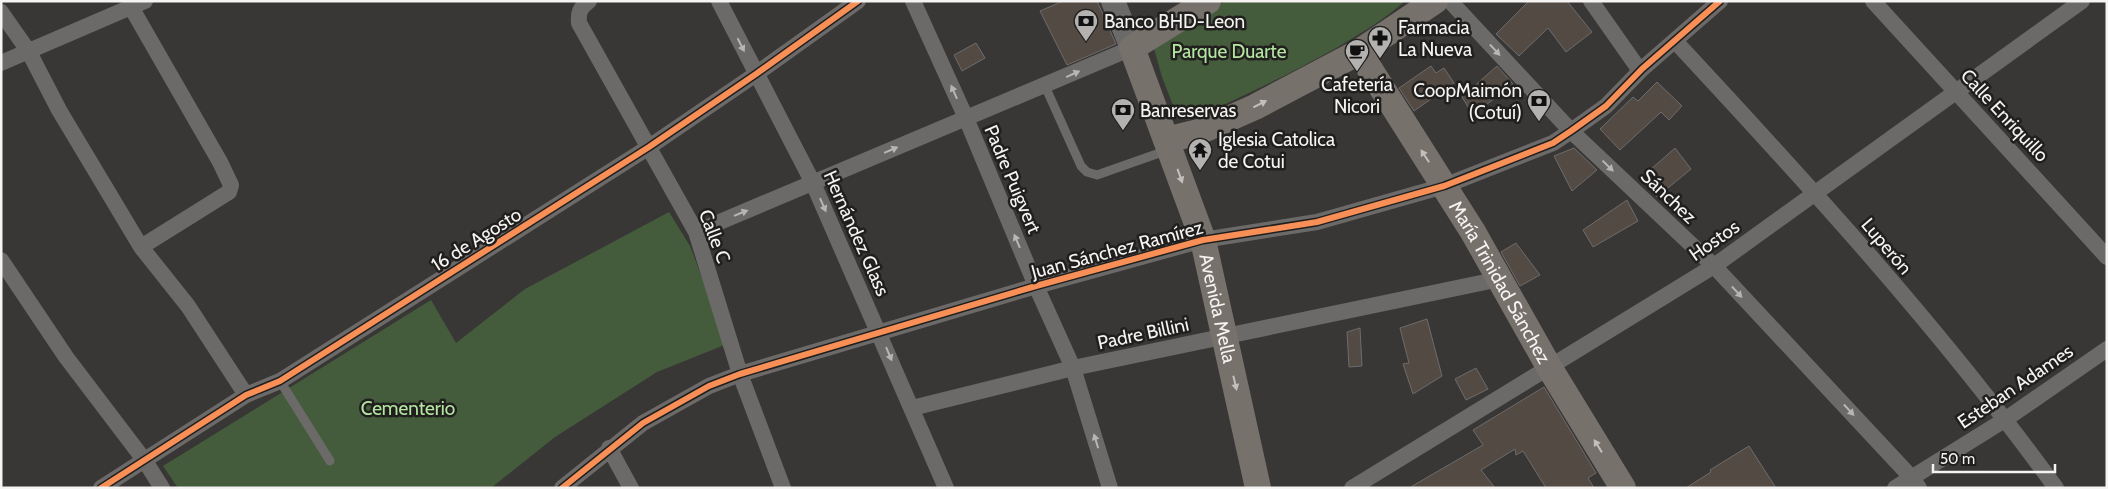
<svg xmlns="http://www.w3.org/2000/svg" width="2108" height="489" viewBox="0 0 2108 489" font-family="Cabin,sans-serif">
<rect width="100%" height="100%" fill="#383736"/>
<!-- green -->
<path fill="#455c3c" d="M1225,1H1405C1384,20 1361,33 1338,47C1290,74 1240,98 1189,120L1176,113L1162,77L1153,45Z
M669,212L690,246L727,344L657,372L555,437L491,488H178L163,466L431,300L456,343L525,289Z"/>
<!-- building -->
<path fill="#534a43" stroke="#6d6c6c" d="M1063,1H1097L1116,44L1067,65L1040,11Z
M1529,1H1567L1592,32L1566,52L1548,28L1519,56L1496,34Z
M976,43L985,58L962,71L954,55Z
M1431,66L1436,73L1444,68L1454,83L1414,111L1399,88Z
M1497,66L1513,84L1473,115L1462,97Z
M1657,82L1682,106L1669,120L1661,112L1620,150L1600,129L1633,97L1638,101Z
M1574,148L1597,170L1572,191L1554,156Z
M1675,148L1691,169L1657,197L1641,178Z
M1627,200L1638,221L1593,247L1583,230Z
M1516,243L1540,275L1520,286L1501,252Z
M1427,319L1442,376L1413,394L1403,364L1409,363L1400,328Z
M1360,328L1362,366L1349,367L1347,332Z
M1476,368L1488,389L1466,400L1455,379Z
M1544,387L1596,473L1588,478L1594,488H1546L1523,451L1516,455L1515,449L1481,470L1495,488H1409L1483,445L1473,430Z
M1749,446L1776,488H1686L1711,472L1710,470Z"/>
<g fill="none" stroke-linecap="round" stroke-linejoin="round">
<!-- service -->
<path stroke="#6b6a69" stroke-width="9" d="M1045,86L1081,166L1087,172L1097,175L1168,150
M280,381L330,461"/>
<!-- minor -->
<path stroke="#6b6a69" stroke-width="16" d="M589,1C580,8 578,12 579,23L696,232L740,374L783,488
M719,1L813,183L946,488
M913,1L966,118L1036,286L1073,368L1110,488
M1450,1L1571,131L1714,266L1911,477L1919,488
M1591,1L1636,65L1642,69
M1873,1L2107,257
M131,7L220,162L231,185L229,192L141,247
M1,12L29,52L59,110L141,247L188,306L246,395
M1675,41C1808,184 1941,329 2056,488
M1,63L145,1
M696,232L1132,48
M1,260L66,357L145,461L162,488
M912,408L1073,368L1500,279
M609,448L631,488
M101,488L246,395L280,381L649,147L756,74L858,1
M562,488L643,423L709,386L740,374L1036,286L1203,240L1317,222L1444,186L1553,143L1571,131L1606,106L1642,69L1720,1
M1352,488L1714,266L2082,1
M1895,488L2006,419L2107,349"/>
<!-- secondary -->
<path stroke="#6b6a69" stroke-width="24" d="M1113,1L1132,48"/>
<!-- primary -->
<g stroke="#77716c" stroke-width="26">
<path id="s1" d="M1208,1L1132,48L1203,240L1258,488"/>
<path id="s2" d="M1359,52L1473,232L1549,367L1623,488"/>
<path d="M1166,140L1199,132L1255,107L1359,52L1435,1"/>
</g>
<!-- cycleway casing -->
<g stroke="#201f1e" stroke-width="9">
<path id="cycleway" d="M101,488L246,395L280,381L649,147L756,74L858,1
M562,488L643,423L709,386L740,374L1036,286L1203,240L1317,222L1444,186L1553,143L1571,131L1606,106L1642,69L1720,1"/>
</g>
<!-- cycleway -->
<use href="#cycleway" stroke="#f78f57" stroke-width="6"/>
</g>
<!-- one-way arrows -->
<defs><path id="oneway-solid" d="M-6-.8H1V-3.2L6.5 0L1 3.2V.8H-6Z" transform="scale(1.25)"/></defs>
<g fill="#b7b6b4">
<use href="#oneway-solid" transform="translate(741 45) rotate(63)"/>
<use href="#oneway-solid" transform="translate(1495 50) rotate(47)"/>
<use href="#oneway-solid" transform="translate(1073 74) rotate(-24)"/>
<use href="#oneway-solid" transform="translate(954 92) rotate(-114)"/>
<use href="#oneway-solid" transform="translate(891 150) rotate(-23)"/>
<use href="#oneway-solid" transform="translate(1608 166) rotate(44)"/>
<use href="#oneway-solid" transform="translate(823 205) rotate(66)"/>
<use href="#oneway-solid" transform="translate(741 213) rotate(-22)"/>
<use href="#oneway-solid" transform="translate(1017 241) rotate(-113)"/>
<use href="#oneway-solid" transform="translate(1737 292) rotate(47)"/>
<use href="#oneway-solid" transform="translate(889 354) rotate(67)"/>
<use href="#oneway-solid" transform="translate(1849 410) rotate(47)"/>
<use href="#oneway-solid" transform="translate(1096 441) rotate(-107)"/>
</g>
<g fill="#c3c0bc">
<use href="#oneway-solid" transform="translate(1260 104) rotate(-27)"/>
<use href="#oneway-solid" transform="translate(1425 156) rotate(-123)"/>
<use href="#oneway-solid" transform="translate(1180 176) rotate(70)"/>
<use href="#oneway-solid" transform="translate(1235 383) rotate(77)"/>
<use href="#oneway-solid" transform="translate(1598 446) rotate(-122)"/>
</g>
<!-- icons -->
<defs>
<g id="bank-pin" transform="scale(1.25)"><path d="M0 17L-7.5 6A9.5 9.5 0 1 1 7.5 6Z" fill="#b3b2b0" stroke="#201f1e"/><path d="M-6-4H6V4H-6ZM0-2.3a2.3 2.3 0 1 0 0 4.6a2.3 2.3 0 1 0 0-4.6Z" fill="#111"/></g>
<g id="pharmacy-pin" transform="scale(1.25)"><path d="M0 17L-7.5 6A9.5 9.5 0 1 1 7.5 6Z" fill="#b3b2b0" stroke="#201f1e"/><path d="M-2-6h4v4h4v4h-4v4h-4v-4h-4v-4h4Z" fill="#111"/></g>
<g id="cafe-pin" transform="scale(1.25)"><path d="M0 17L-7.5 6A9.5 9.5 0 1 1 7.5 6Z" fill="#b3b2b0" stroke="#201f1e"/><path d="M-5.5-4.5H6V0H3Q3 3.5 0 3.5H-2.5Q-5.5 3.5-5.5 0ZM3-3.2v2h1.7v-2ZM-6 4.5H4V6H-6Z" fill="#111"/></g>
<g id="temple-pin" transform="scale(1.25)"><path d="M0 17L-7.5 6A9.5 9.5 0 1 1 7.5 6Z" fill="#b3b2b0" stroke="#201f1e"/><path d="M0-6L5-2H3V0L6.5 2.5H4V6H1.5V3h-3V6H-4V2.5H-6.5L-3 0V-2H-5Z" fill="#111"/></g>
</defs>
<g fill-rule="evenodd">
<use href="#bank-pin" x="1086" y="21"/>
<use href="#pharmacy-pin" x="1380" y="38"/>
<use href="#cafe-pin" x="1357" y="51"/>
<use href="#bank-pin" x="1539" y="101"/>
<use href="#bank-pin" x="1123" y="110"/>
<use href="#temple-pin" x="1200" y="150"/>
</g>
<g text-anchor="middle" stroke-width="5" stroke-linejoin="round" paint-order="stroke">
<!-- poi labels -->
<g font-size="19" fill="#f5f4f2" stroke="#201f1e" text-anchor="start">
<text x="1104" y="28">Banco BHD-Leon</text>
<text x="1398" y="34">Farmacia<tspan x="1398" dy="22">La Nueva</tspan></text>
<text x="1357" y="91" text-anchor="middle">Cafetería<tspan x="1357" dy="22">Nicori</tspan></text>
<text x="1522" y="97" text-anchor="end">CoopMaimón<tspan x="1522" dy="22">(Cotuí)</tspan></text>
<text x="1140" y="117">Banreservas</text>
<text x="1218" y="146">Iglesia Catolica<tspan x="1218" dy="22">de Cotui</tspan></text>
</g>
<!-- park labels -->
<g font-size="19" fill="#b4e6a1" stroke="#201f1e">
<text x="1229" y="58">Parque Duarte</text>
<text x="408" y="415">Cementerio</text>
</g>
<!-- street labels -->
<g font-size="19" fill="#f5f4f2" stroke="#201f1e">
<text transform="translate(2005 115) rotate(47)" y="7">Calle Enriquillo</text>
<text transform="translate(1013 179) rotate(67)" y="7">Padre Puigvert</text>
<text transform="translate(1669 196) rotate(44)" y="7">Sánchez</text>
<text transform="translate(857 233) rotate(66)" y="7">Hernández Glass</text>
<text transform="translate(715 236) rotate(69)" y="7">Calle C</text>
<text transform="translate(476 239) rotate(-32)" y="7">16 de Agosto</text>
<text transform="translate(1714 240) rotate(-35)" y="7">Hostos</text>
<text transform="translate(1887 246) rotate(50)" y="7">Luperón</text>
<text transform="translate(1117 249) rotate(-15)" y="7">Juan Sánchez Ramírez</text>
<text dy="7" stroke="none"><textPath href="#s2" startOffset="270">María Trinidad Sánchez</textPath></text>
<text dy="7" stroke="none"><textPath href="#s1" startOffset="364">Avenida Mella</textPath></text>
<text transform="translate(1143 333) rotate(-12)" y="7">Padre Billini</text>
<text transform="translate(2015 386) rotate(-34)" y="7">Esteban Adames</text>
</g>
</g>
<!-- border -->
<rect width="2108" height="489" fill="none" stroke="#f5f4f2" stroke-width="5"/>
<!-- scale -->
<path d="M1933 464v8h122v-8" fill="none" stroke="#f5f4f2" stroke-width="2.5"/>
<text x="1940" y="464" font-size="15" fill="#f5f4f2" stroke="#201f1e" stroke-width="4" paint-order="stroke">50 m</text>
</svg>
